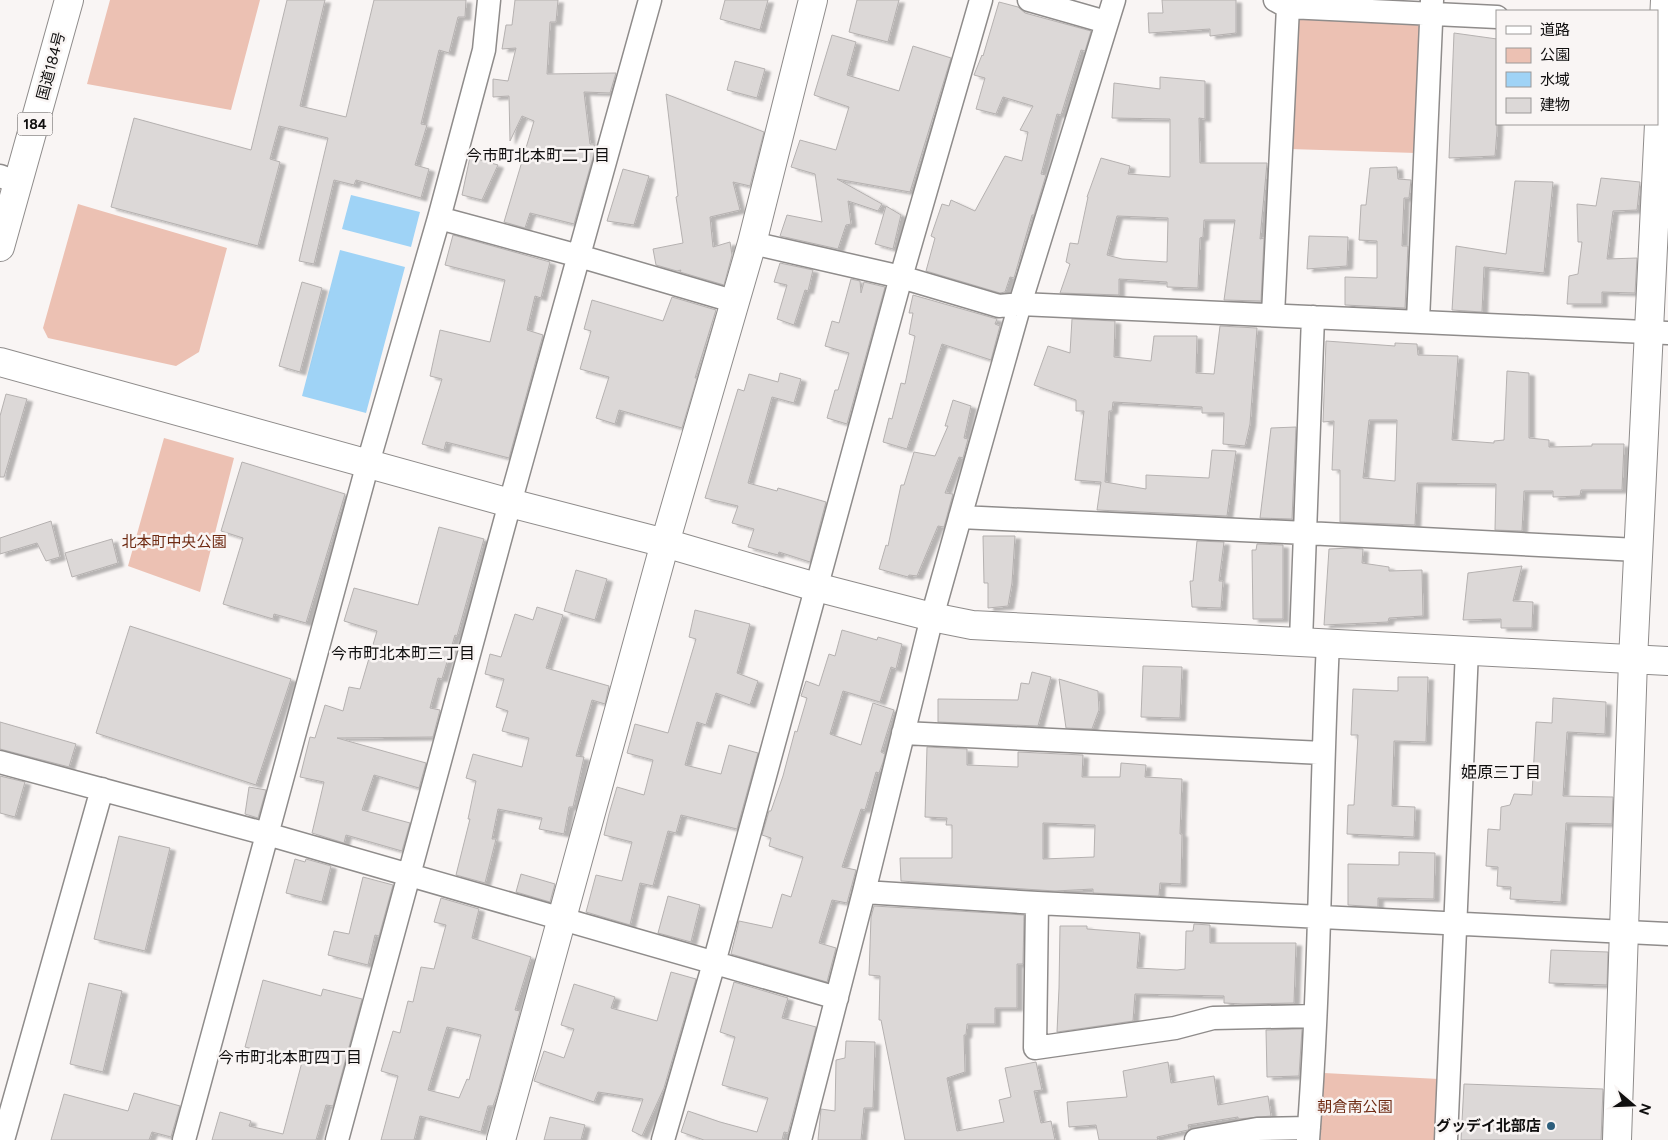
<svg xmlns="http://www.w3.org/2000/svg" width="1668" height="1140" viewBox="0 0 1668 1140" font-family="Figtree,'Noto Sans JP',sans-serif">
<defs>
<filter id="shadow"><feDropShadow dx="5.5" dy="3" stdDeviation="1" flood-color="#0004"/></filter>
</defs>
<rect width="100%" height="100%" fill="#f9f5f4"/>
<!-- green -->
<path fill="#ecc1b3" d="M110,0H260L231,110L87,84Z
M1302,15L1423,24L1416,153L1290,149L1296,20Z
M78,204L227,248L199,352L176,366L48,338L43,328Z
M164,438L234,458L200,592L128,566Z
M1324,1073L1439,1079L1436,1140H1320Z"/>
<!-- water -->
<path fill="#9fd3f6" d="M351,195L420,212L411,247L342,229Z
M340,250L405,267L366,413L302,396Z"/>
<!-- building -->
<path fill="#dcd8d7" stroke="#b5b1b0" fill-rule="evenodd" filter="url(#shadow)" d="M287,0H325L300,106L346,117L374,0H466L465,17H458L449,53L439,50L421,124L427,125L415,165L429,169L421,198L356,180L354,185L334,180L314,264L299,261L328,138L279,126L270,159L280,162L258,246L111,207L134,118L251,150Z
M515,0H558L556,22H550L547,74L616,73L610,93L584,92L590,144H594L595,150L574,224L530,213L525,228L504,222L534,121L522,116L510,141L509,96L493,97V79L508,81L516,48L502,49L506,25H512Z
M725,0H768L760,30L720,19Z
M857,0H899L888,42L849,32Z
M1162,0H1236V33L1210,36V29L1149,33L1148,13H1163Z
M999,2L1018,7L1025,13L1091,31L1085,51L1081,50L1061,115L1057,114L1041,174L1046,175L1034,215H1032L1014,278L1010,277L1005,292L1000,293L926,271L935,238L931,236L942,204L949,206L951,200L975,211L1005,156L1022,161L1028,132L1020,130L1033,106L1003,97L996,114L976,109L985,78L974,75L982,55L983,56Z
M1454,33L1497,39V131L1495,156L1449,158Z
M832,35L856,42L847,75L899,91L913,46L951,58L910,192L837,179L882,204L878,211L848,201L851,224L846,225L838,249L780,236L787,215L822,222L815,174L791,167L800,140L836,150L849,107L814,95Z
M735,61L765,69L757,98L727,90Z
M1160,77L1205,81V119L1199,118L1200,163H1267L1260,239L1264,238L1261,301L1224,300L1235,220H1204L1203,237L1200,238L1198,288L1167,287V282L1119,279V295L1060,293L1070,264L1066,262L1070,243L1078,244L1088,197H1087L1101,158L1130,166L1128,174L1170,177V119L1112,118L1114,83L1160,89ZM1117,216L1168,218L1167,262L1122,259L1107,255Z
M666,94L764,132L750,186L733,182L740,210L710,217L713,247L730,242L732,255L724,285L680,272L681,270L677,271L656,265L653,249L683,243L676,197L678,196Z
M470,157L498,165L482,200L462,195Z
M1397,167L1398,179L1411,180L1409,198H1404L1402,246H1408L1405,308L1345,305V277L1377,278V241L1359,240L1361,205H1366L1370,168Z
M623,169L649,176L634,225L607,221Z
M1601,178L1640,182L1637,210L1613,211L1607,259L1637,258L1635,293L1602,292V304H1567L1569,276L1578,274L1582,242H1578L1577,204L1596,206Z
M1515,181L1553,182L1544,273L1484,267L1482,312L1452,310L1456,246L1506,254Z
M886,206L901,215L893,249L875,244Z
M453,235L550,262L541,298L535,296L527,330L543,335L509,458L446,442L444,450L422,444L442,379L430,376L440,330L490,342L505,280L445,265Z
M1309,236L1348,237L1347,266L1307,269Z
M780,263L813,270L808,291L805,290L794,325L777,319L787,285L774,282Z
M851,279L860,281L861,293L864,282L885,287L847,424L827,418L835,390H838L849,353L825,346L832,321L839,323Z
M302,282L322,288L300,372L279,366Z
M913,295L997,319L995,324L1000,326L991,360L942,344L907,449L883,442L889,418L892,419L901,383L905,384L915,336L909,334L913,313H909Z
M672,297L716,310L695,378H697L682,428L619,410L615,424L596,418L609,377L580,369L591,331L584,329L592,300L663,321Z
M1072,319L1115,321L1114,357L1151,361L1154,336H1197L1196,373L1214,374L1220,326L1257,328L1250,424L1245,446L1223,444L1224,413H1202V407L1113,402L1112,411H1109L1105,482L1146,489V475L1209,478L1212,450L1236,451L1227,516L1097,510L1101,482L1075,480L1084,411H1076V400L1034,385L1048,346L1070,353Z
M1326,341L1395,346V343L1417,344L1418,355L1458,356L1452,440L1494,443V441L1504,440L1507,371L1529,373V438L1549,440V447L1592,446V444H1624L1622,490H1581L1580,496L1553,497V491H1524L1522,531L1495,530L1496,484L1417,483L1415,525L1340,522V470H1332L1334,421L1323,422ZM1369,420H1397L1395,481L1363,478Z
M780,373L801,379L794,403L772,397L748,483L777,491L778,488L826,502L810,562L779,552L778,555L748,547L754,529L732,523L738,506L705,498L738,389L744,391L749,374L778,382Z
M6,394L27,399L4,477H0V416Z
M953,400L971,406L964,438L968,439L963,458L959,457L945,493L953,494L944,527L938,526L917,576L909,575L908,577L879,569L886,545L888,546L901,485H904L914,452L935,456L948,426H945Z
M1296,427L1292,519L1260,518L1271,428Z
M242,462L345,494L306,623L274,614L273,619L223,604L243,538L221,531Z
M51,521L60,557L46,561L37,543L0,554V538Z
M439,527L484,539L457,636L455,635L442,679L438,678L430,708L440,710L433,737L337,738L426,763L419,788L374,775L362,810L410,823L402,851L346,835L344,843L312,833L324,782L300,777L310,737L315,738L325,705L343,711L349,687L360,689L377,631L344,621L354,588L418,605Z
M983,536H1015L1012,583L1008,606L988,608V583H984Z
M112,539L118,563L72,577L65,553Z
M1197,541L1224,542L1219,581H1223L1221,608L1192,607L1190,581H1193Z
M1257,544L1283,545V619H1253L1252,550H1256Z
M1351,548L1363,549L1362,563L1389,567V571L1422,570L1423,616L1389,618L1388,622L1324,625L1329,549Z
M1522,566L1513,601L1533,602L1532,628H1501V619L1463,620L1468,573Z
M576,570L607,579L595,620L564,611Z
M537,607L563,615L546,668L609,686L605,704L592,700L576,756L584,757L573,807H569L564,834L539,829L542,818L498,809L492,839H496L485,883L456,875L470,819H468L476,781L466,778L473,754L522,767L529,738L502,731L508,711L496,707L504,679L485,674L490,654L501,657L515,614L533,620Z
M695,610L750,624L737,673L758,681L750,705L716,693L706,725L697,722L685,765L721,774L729,745L758,753L737,829L681,815L676,833L668,831L653,886L640,883L630,925L586,912L596,875L622,881L632,842L604,835L609,814L617,787L644,795L653,760L627,753L635,724L668,733L696,639L689,637Z
M130,626L291,679L256,785L96,733Z
M842,630L877,640L878,637L902,644L896,669L891,667L880,702L843,691L830,734L861,745L873,703L894,710L881,752L885,754L883,762L879,773L876,772L865,810L861,809L842,867L856,870L847,903L832,900L819,943L836,948L827,982L731,954L739,921L772,928L782,894L791,897L803,857L769,846L771,838L762,835L769,811H771L783,776L795,731L797,732L807,698L801,696L806,681L819,686L829,654L835,656Z
M1143,666L1182,667L1180,718L1141,717Z
M1032,672L1051,677L1038,726L938,722V699L1018,700L1021,683L1029,684Z
M1398,677H1428L1426,742L1394,741L1392,806L1415,807L1414,837L1347,834L1348,805H1354L1358,735H1351L1353,689L1398,691Z
M1059,679L1098,691L1099,710L1092,729L1066,728Z
M1553,698L1606,702L1605,734L1567,732L1563,796L1613,797L1612,824L1566,823L1561,902L1510,899L1511,887L1497,886L1498,867L1486,866L1488,829L1500,830L1501,807L1510,805L1514,794L1532,795L1536,722L1552,723Z
M0,722L76,744L69,767L0,749Z
M927,747L967,749V765L1018,767V752L1083,755L1082,777H1120L1121,763L1146,765L1145,777L1182,779L1180,834H1182L1181,884L1160,883L1159,896L1093,893V889L1055,891L901,881L900,858H952V825H946L947,818L925,817ZM1043,823L1095,825L1094,857L1043,859Z
M0,776L25,782L15,817L0,813Z
M249,787L266,790L258,818L245,814Z
M119,836L170,848L145,951L94,939Z
M1399,852L1435,853L1434,899L1378,898V907L1348,905V864L1399,865Z
M295,859L305,862L306,859L331,866L322,902L286,893Z
M521,874L555,884L550,902L516,892Z
M363,877L393,885L379,936L375,935L368,965L328,955L334,931L349,934Z
M668,896L700,905L691,942L658,933Z
M441,898L479,909L472,938L531,957L515,1010L520,1011L498,1092L493,1106H488L481,1132L420,1116L414,1140H381L398,1076L381,1071L393,1031L400,1033L408,1001L413,1002L421,967L434,969L446,925L434,922ZM447,1027L481,1035L469,1080L467,1079L459,1098L428,1090Z
M874,906L1024,915L1023,964H1017V1008H995V1024H967L966,1035H964L965,1072L947,1078L957,1131L1004,1122L999,1100L1011,1097L1005,1068L1036,1062L1042,1090L1034,1091L1041,1123L1051,1121L1055,1140H905L881,1020H879L880,976L869,975L871,917Z
M1194,924L1210,925V943H1296L1294,1003L1243,1004L1224,1003V996L1135,994L1133,1021L1057,1032L1059,988L1060,926H1087V929L1140,933L1137,968L1177,970L1185,969L1186,931H1193Z
M1551,950L1608,952L1607,985L1549,983Z
M671,972L696,979L664,1088L642,1136L632,1131L643,1099L598,1092L594,1102L534,1081L544,1051L564,1058L574,1029L561,1025L574,984L615,997L611,1008L657,1021Z
M263,980L321,996L323,989L362,999L333,1106L326,1105L316,1140H212L220,1112L251,1121L249,1126L283,1134L302,1062L245,1047Z
M734,982L788,998L782,1018L816,1027L788,1133L784,1132L782,1140H704L681,1132L688,1111L720,1122L757,1132L768,1098L722,1085L735,1037L720,1032Z
M89,983L122,991L103,1072L70,1064Z
M1302,1029L1299,1076L1267,1077L1266,1030Z
M846,1041L875,1042L873,1108H864L861,1140H818L821,1109L835,1111L836,1060L845,1058Z
M1168,1062L1171,1083L1214,1076L1218,1105L1268,1096L1271,1116L1238,1119V1117L1188,1125L1189,1129L1188,1130L1157,1137L1158,1140H1099L1096,1125L1069,1127L1067,1102L1127,1097L1123,1071Z
M1464,1084L1603,1089L1601,1140H1461Z
M134,1093L180,1106L171,1137L152,1132L149,1140H51L64,1094L128,1111Z
M550,1117L585,1125L581,1140H544Z"/>
<g fill="none" stroke-linecap="round" stroke-linejoin="round">
<!-- minor casing -->
<g stroke="#8f8c8b" stroke-width="25">
<path id="minor" d="M1029,0L1106,22
M1275,0L1288,7L1497,17
M0,176L19,183
M439,218L579,256L736,302
M752,243L901,277L999,306L1020,304L1668,333
M1273,315L1288,7
M1418,321L1432,0
M960,517L1306,533L1638,550
M1301,641L1313,317
M903,733L1323,753
M0,762L267,834L837,998
M864,892L1037,903L1668,934
M1037,903L1035,1048L1175,1028L1213,1018L1315,1016
M3,1140L102,789
M184,1140L368,463L439,218L484,50L489,0
M337,1140L510,503L650,0
M663,1140L714,963L901,277L981,0
M800,1140L864,892L932,617L1020,304L1114,0
M1196,1140L1257,1129L1309,1128
M1308,1140C1321,974 1320,808 1328,643
M1446,1140L1467,650"/>
</g>
<!-- tertiary casing -->
<g stroke="#8f8c8b" stroke-width="30">
<path id="tertiary" d="M0,362L510,503L665,543L816,587L932,617L972,625L1668,661
M501,1140L665,543L752,243L813,0
M1617,1140L1633,660L1665,0"/>
</g>
<!-- trunk casing -->
<g stroke="#8f8c8b" stroke-width="30">
<path id="trunk" d="M0,247L69,0"/>
</g>
<!-- minor -->
<use href="#minor" stroke="#fff" stroke-width="22"/>
<!-- tertiary -->
<use href="#tertiary" stroke="#fff" stroke-width="28"/>
<!-- trunk -->
<use href="#trunk" stroke="#fff" stroke-width="28"/>
</g>
<!-- markers -->
<circle fill="#2d5e7c" stroke="#f9f5f4" stroke-width="2" cx="1551" cy="1126" r="5"/>
<g text-anchor="middle" stroke-width="5" stroke-linejoin="round" paint-order="stroke">
<!-- shield labels -->
<rect fill="#f9f5f4" stroke="#565454" stroke-width="1" x="17.5" y="112.5" width="35" height="23" rx="4"/>
<g font-size="14" font-weight="bold" fill="#100f0f">
<text x="35" y="129">184</text>
</g>
<!-- street labels -->
<g font-size="15" fill="#100f0f" stroke="#f9f5f4">
<text transform="translate(51 66) rotate(-75)" y="5">国道184号</text>
</g>
<!-- park labels -->
<g font-size="15" fill="#6f2b13" stroke="#f9f5f4">
<text x="174" y="547">北本町中央公園</text>
<text x="1355" y="1112">朝倉南公園</text>
</g>
<!-- poi labels -->
<g font-size="15" font-weight="bold" fill="#100f0f" stroke="#f9f5f4" text-anchor="end">
<text x="1541" y="1131">グッデイ北部店</text>
</g>
<!-- neighbourhood labels -->
<g font-size="16" fill="#100f0f" stroke="#f9f5f4">
<text x="538" y="161">今市町北本町二丁目</text>
<text x="403" y="659">今市町北本町三丁目</text>
<text x="1501" y="778">姫原三丁目</text>
<text x="290" y="1063">今市町北本町四丁目</text>
</g>
</g>
<!-- legend -->
<rect x="1496" y="10" width="162" height="115" fill="#f9f5f4" stroke="#9c9998"/>
<rect x="1506" y="26" width="25" height="8" fill="#ffffff" stroke="#9c9998"/>
<text x="1540" y="35" font-size="15" fill="#100f0f">道路</text>
<rect x="1506" y="48" width="25" height="15" fill="#ecc1b3" stroke="#9c9998"/>
<text x="1540" y="60" font-size="15" fill="#100f0f">公園</text>
<rect x="1506" y="72" width="25" height="15" fill="#9fd3f6" stroke="#9c9998"/>
<text x="1540" y="85" font-size="15" fill="#100f0f">水域</text>
<rect x="1506" y="98" width="25" height="15" fill="#dcd8d7" stroke="#9c9998"/>
<text x="1540" y="110" font-size="15" fill="#100f0f">建物</text>
<!-- north arrow -->
<g transform="translate(1633 1105) rotate(109)" stroke="#f9f5f4" stroke-width="4" paint-order="stroke">
<path d="M0-4L9 19L0 12L-9 19Z" fill="#100f0f"/>
<text y="-8" font-size="14" font-weight="bold" text-anchor="middle" fill="#100f0f">N</text>
</g>
</svg>
